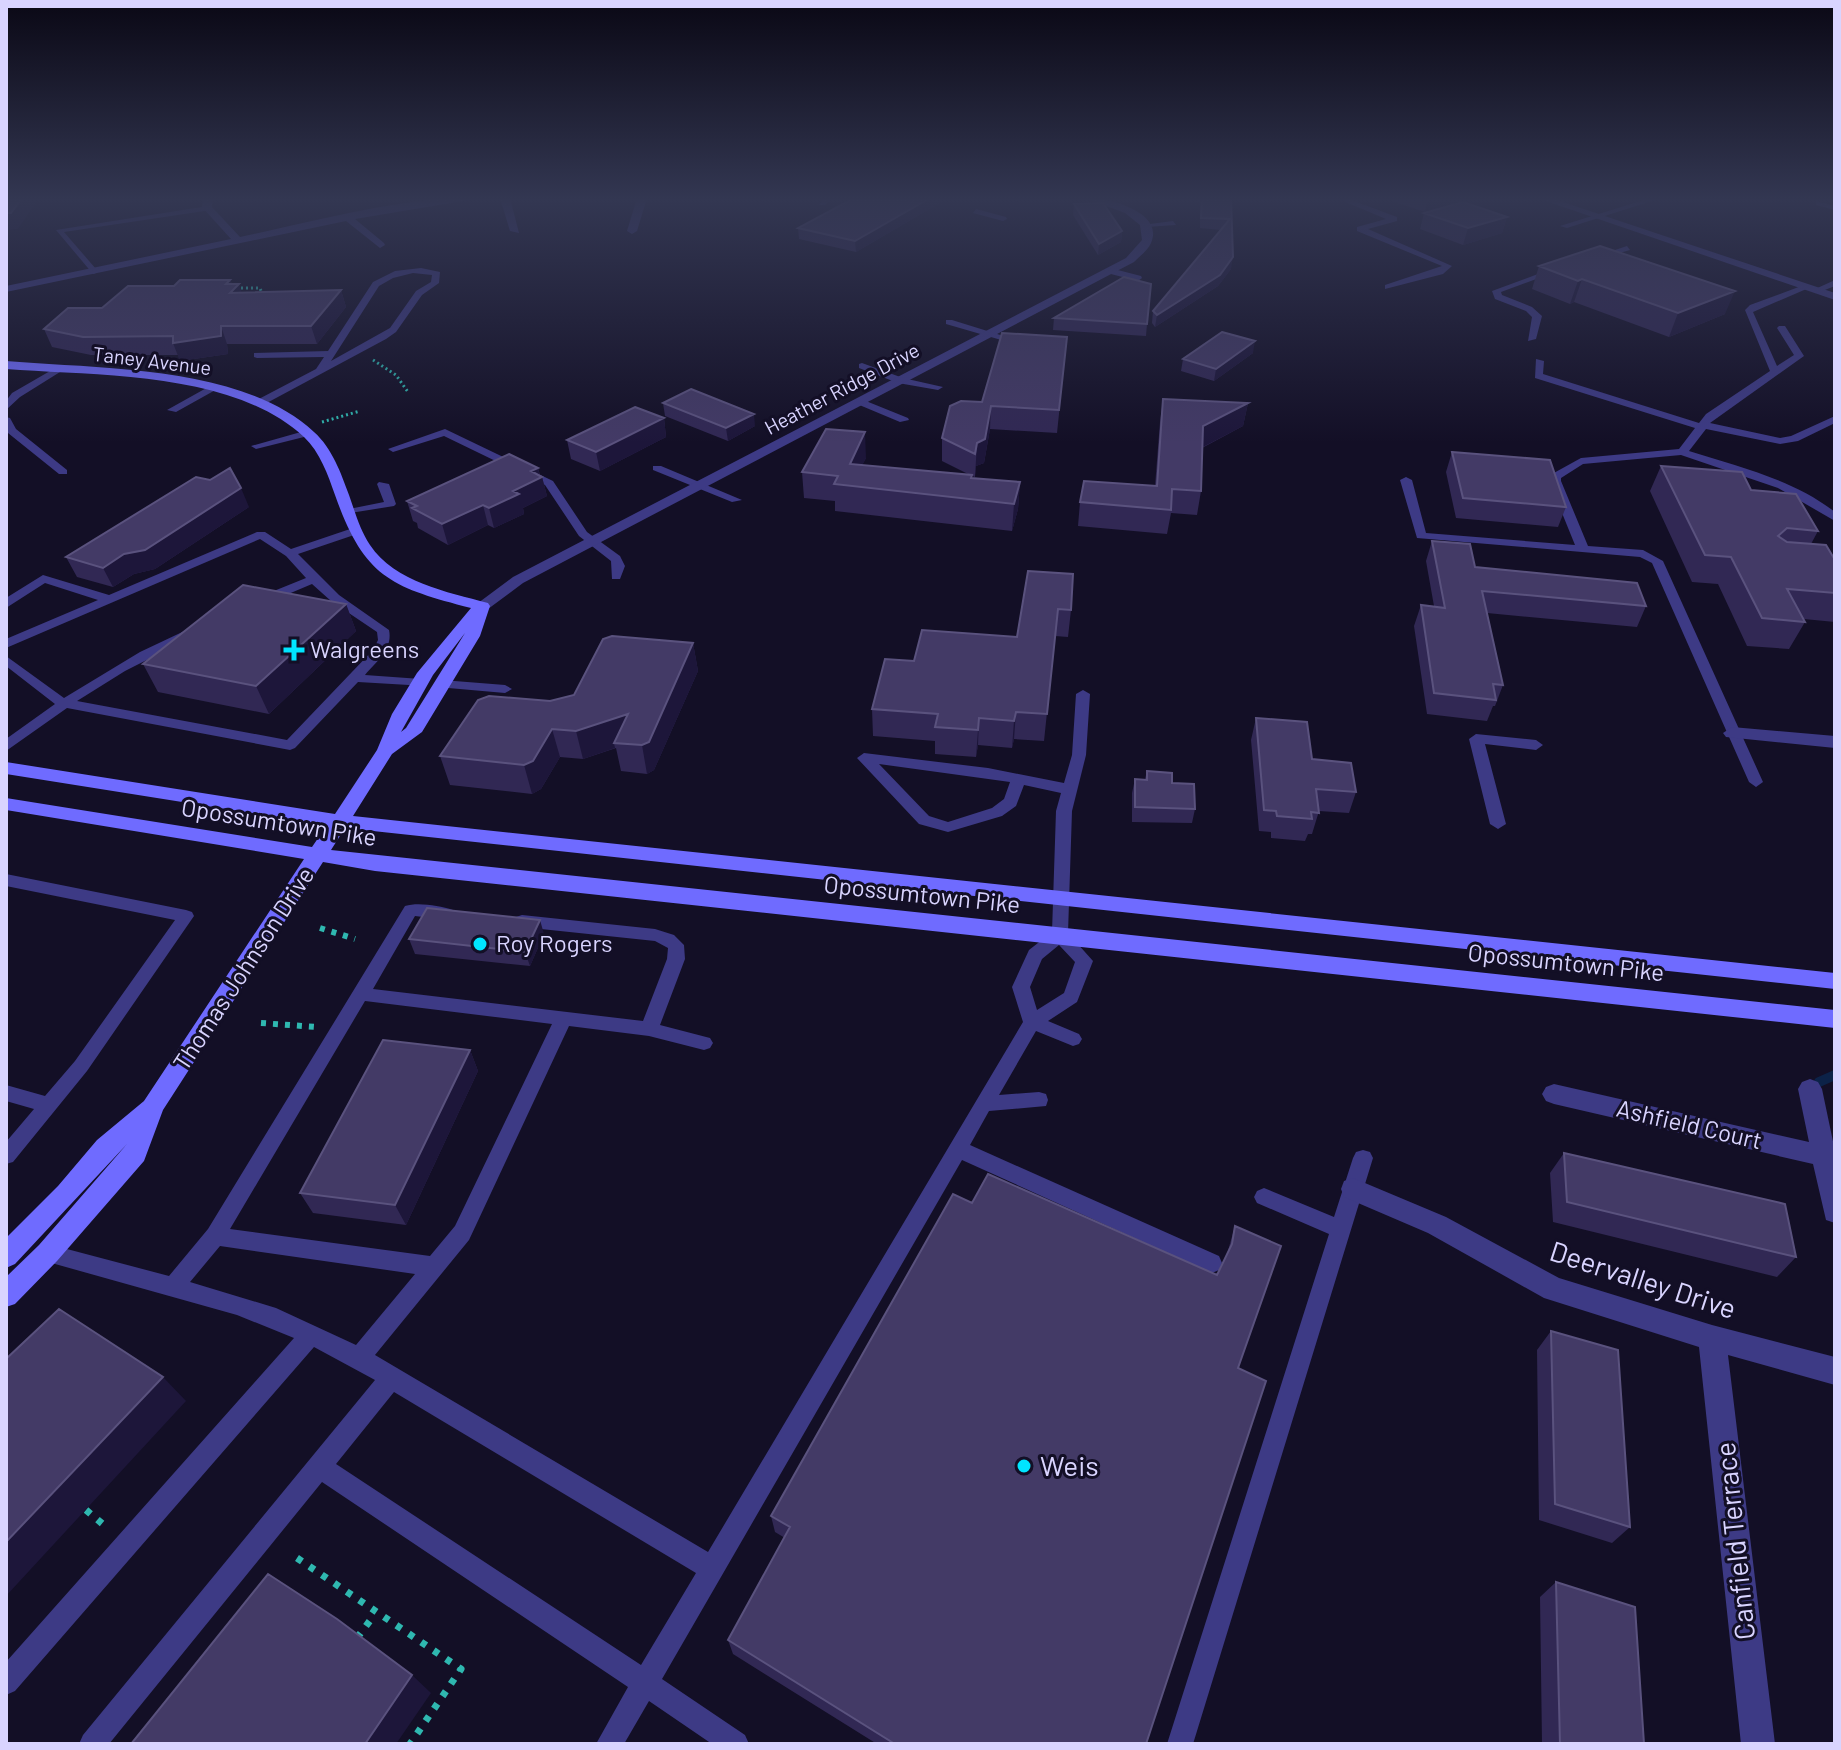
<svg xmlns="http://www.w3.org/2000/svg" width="1841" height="1750" viewBox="0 0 1841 1750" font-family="Barlow,sans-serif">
<rect width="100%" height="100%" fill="#130f26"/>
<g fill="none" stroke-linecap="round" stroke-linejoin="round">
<!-- stream -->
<path stroke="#0c2248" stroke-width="10" d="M1819,1082L1835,1075"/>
<!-- path-far2 -->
<path stroke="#2fb8b0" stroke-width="3" stroke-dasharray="2 3" stroke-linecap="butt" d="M236,288H260L263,297
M373,360L396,375L408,392
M322,422L360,411"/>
<!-- path-far1 -->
<path stroke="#2fb8b0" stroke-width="6" stroke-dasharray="5 7" stroke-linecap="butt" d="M320,928L355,939
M261,1023L316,1027"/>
<!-- path -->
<path stroke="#2fb8b0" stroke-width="7" stroke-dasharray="6 9" stroke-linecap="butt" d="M86,1510L105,1526
M297,1558L461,1669L410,1744
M357,1638L375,1614"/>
<!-- lane -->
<path fill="#3d3a85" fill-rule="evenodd" d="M824,198H833L825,205H819Z
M1336,198H1346L1397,217V221L1368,229L1452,266L1443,274L1385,289V285L1442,266L1357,231V227L1386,219Z
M1650,198H1661L1567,228L1560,226Z
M1816,201L1835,206V210L1816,205Z
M208,206L211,210L64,232L96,269V273L93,274L56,230Z
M976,209L1006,217L1007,219L1003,221L973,213Z
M1173,221L1176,225L1146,227L1142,225Z
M1627,246L1630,250L1598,259L1594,257Z
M421,268L440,272L439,283L422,295L396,332L386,339L263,405H255V401L316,369L324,357L257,358L254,357V353L328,351L373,282L395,271ZM413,273L432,275L431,282L416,291L390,328L331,361L379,286L393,278Z
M1110,268L1141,276L1142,278L1138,281L1107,273V269Z
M1554,268L1561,270L1501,292L1502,295L1532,307L1542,316L1536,339L1528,341L1532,317L1526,311L1495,299L1492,291Z
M1835,280V286L1817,293L1813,290Z
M1804,285L1811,287L1753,312L1777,366L1794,355L1777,328L1779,326H1785L1804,356L1710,423L1780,438L1791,436L1835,416V423L1798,441L1780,444L1706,429L1689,451C1739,467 1792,479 1835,512V521L1778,488L1681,455L1583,464L1561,478V481L1588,546L1643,550L1663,561L1763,782L1756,787L1749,782L1652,563L1640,557L1417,538L1400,480L1406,477L1412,480L1426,533L1575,545L1549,481L1552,474L1581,458L1679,449L1695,428L1535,378L1536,359L1544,361L1543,374L1699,423L1706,414L1770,371L1745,310L1750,305Z
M946,320H952L1023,342L1015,344L946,324Z
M862,363L903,378L943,387L938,390L898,383L859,368V364Z
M57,367L62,370L60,372L20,397L6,410V401L12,393Z
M210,386L219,388L176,412L167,410Z
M861,399L908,418L909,420L900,422L857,404L856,402Z
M6,417L10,418L16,429L67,470V474H59L8,433Z
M445,429L553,481L587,532L620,556L625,566L620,579H612L611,561L579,536L545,485L444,436L393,452L388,449Z
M308,430L312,431V435L256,449L251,446Z
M653,466H661L742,500L732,502L653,470Z
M379,482L389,484L396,504L394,506L344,514V510L384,502L377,484Z
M356,527L360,529V533L298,554L339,595L389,630C393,649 377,661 365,675L421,679L426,680V686L358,682L295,748L290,750L67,708L6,751V739L55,704L6,666V656L64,698L140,652L195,626L201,630L200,633L125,671L77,701L287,740L373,650L378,640L377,632L331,601L312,584L267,603H259V597L306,578L286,556L260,539L6,648V639L98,600L45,583L6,608V598L43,575L109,595L257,532H265L291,549Z
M442,680L505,685L512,689L505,693L437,687V681Z
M1083,690L1090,694L1086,755L1072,811L1068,933L1093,961L1077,1002L1048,1021L1079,1034L1082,1039L1079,1044L1073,1046L1036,1031L999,1095L1039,1092L1046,1094L1048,1100L1046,1106L989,1111L970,1145L1219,1256L1222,1263L1219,1270L1212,1273L1205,1270L962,1160L662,1679L745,1735L749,1744H712L649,1701L624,1744H596L628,1687L322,1482L109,1744H79L83,1735L375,1380L314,1347L15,1691L6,1695V1662L294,1338L237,1315L48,1262L41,1260L38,1253L41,1246L48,1244L169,1276L208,1229L405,906C419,902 439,906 453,910L455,914L453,918L447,920L415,916L373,989L643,1021L667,959L668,948L655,941L522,927L516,925L514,921L516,917L522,915L655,929L674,935L684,945L685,959L660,1025L710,1038L713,1043L710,1048L704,1050L649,1036L569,1026L469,1240L375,1355L708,1552L1023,1022L1012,987L1029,950L1052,932L1056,811L1061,793L1024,785L1016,806L1002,816L948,832L919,824L857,758L864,753L988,768L1064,783L1072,755L1076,694ZM879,764L1010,782L1004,799L992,808L948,822L929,816ZM1059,945L1075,962L1064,993L1037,1010L1030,987L1042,959ZM365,1001L552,1024L455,1226L430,1256L230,1229ZM220,1246L415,1274L356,1345L276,1308L190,1282ZM394,1392L696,1573L641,1665L336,1464Z
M1476,734L1536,740L1543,745L1536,750L1485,744L1506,824L1498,829L1490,824L1469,739Z
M6,874L186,910L192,912L194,916L87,1071L13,1162L6,1164V1142L34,1109L6,1101V1085L45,1096L75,1061L175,920L6,886Z
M1363,1150L1370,1152L1373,1158L1193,1744H1167L1329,1234L1257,1203L1254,1197L1257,1191L1264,1188L1334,1217L1353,1158L1356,1152Z"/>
<!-- street -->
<path fill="#3d3a85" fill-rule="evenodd" d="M203,198H213L212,207L240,237C312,222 408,195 481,198L355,219L384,243L385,245L380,248L346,221L6,292V286L231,239L202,207Z
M500,198H510L519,233L510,231Z
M637,198H647L637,231L632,234L627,231Z
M1085,198C1106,197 1165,211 1151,243C1148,250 1140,256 1134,262L523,583L488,609L482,611L474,606L513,577L1126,258L1142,240L1140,225L1125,213Z
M1537,198H1551L1835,293V300Z
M1732,727L1835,736V748L1726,737L1723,733Z
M1810,1079L1818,1082L1822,1089L1835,1151V1223L1826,1220L1813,1164L1554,1104L1546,1101L1542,1094L1546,1087L1554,1084L1809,1142L1798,1089L1802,1082Z
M1353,1178L1446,1217L1559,1278L1712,1325L1835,1357V1385L1728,1355L1775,1744H1741L1699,1347L1544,1298L1428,1233L1344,1197L1341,1189L1344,1181Z"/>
<!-- secondary -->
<path fill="#6f6bff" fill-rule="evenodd" d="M6,361C98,369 243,365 314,432C332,448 341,473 349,495C355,512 360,530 370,545C395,582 447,592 488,603L490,606L480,636L422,732L392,754L353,816L1835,973V989L345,828L331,850L1835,1010V1028L375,871L323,862L163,1110L144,1161L57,1261L15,1304L6,1307V1277L39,1245L127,1144L15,1264L6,1268V1238L58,1186L97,1140L144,1101L304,859L6,810V798L312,847L327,825L6,774V762L335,814L377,750L392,714L417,673L471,608C390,587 364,577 335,495C328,475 320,452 304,437C233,371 97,376 6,369ZM465,633L406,728L401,732L433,675Z"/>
</g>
<!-- wall -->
<path fill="#312854" d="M913,198H943V201L856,252L799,239L798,228L913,202Z
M1197,198H1231V269L1218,286L1155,327L1152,323L1153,311L1221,230L1200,228V202H1197Z
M1383,198H1463L1462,202L1425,212Z
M1074,204L1122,231L1121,242L1098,255L1073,215Z
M1424,213L1507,217L1502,233L1463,245L1420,229Z
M1539,266L1725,314L1669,337L1574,302L1570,304L1532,289Z
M230,280L232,284L242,293L341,290L346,307L317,344H227L228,354L180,361L178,355H91L52,347L44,329L102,308L174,286Z
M1054,318L1147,324L1146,336L1053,330Z
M1067,337L1057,433L990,429L984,463L976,466L975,477L972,476V478L1020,482L1018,509L1012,531L835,511V501L804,498L802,472L866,458L862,465L970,475L942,461V438L982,402Z
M1253,353L1214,381L1181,371L1183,359Z
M1163,399L1248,403L1243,426L1202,448L1201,491L1197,515L1171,513L1167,534L1078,526L1080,502L1155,486L1160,422Z
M663,403L755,426L728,441L665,416Z
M664,418L666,437L600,471L571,459L567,440Z
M1452,452L1566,507L1558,527L1456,518L1446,472Z
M1661,466L1751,490L1818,531L1811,544L1835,560V622L1804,619L1805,622L1789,649L1747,646L1718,584L1692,582L1650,491Z
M538,468L540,475L542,477L547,496L523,508L524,514L494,528L488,525L448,545L418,528L417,523L413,521L407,501Z
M249,507L155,569L134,574L113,587L77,577L66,557Z
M1432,541L1475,567L1646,606L1637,627L1487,613L1503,685L1495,706H1493L1487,721L1427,714L1414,626L1421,605L1434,606L1426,561Z
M1028,571L1071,610L1068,637L1055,636L1044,741L1014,739L1012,748L978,745L976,757L935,754V741L873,736L872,709L914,661L1017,637Z
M346,604L356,631L269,714L158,692L143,664Z
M693,643L698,671L654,770L647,774L621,771L616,748L583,759L560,757L541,789L532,794L450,785L440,756L550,701L574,695Z
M1256,718L1356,792L1349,813L1319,811L1312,834H1308L1305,841L1271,838V832L1259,831L1251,740Z
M1147,771L1195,809L1192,823L1132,822V793L1135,779H1145Z
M544,934L530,966L415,954L409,939Z
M470,1050L478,1071L406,1225L313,1213L300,1193Z
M1564,1153L1796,1257L1777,1277L1553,1222L1550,1173Z
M972,1203L1217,1275L1227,1254L1235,1226L1238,1368L1146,1744H877L733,1654L728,1640L785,1538L775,1532L771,1516Z
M1551,1331L1630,1527L1612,1543L1539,1520L1537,1350Z
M1556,1582L1644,1744H1542L1540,1597Z"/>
<!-- shaded-wall -->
<path fill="#1d163a" d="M22,198H39L18,229L6,230V213Z
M930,198H943V201L856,252L855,241Z
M1428,198H1463L1462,202L1425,212Z
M1507,217L1502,233L1463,245L1468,228Z
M1122,231L1121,242L1098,255L1099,244Z
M1233,257L1231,269L1218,286L1155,327L1157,315Z
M1582,279L1574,302L1570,304L1578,281Z
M230,280L234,289L239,284L245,302L237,311L226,284Z
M341,290L346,307L317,344L311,326Z
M1735,291L1725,314L1669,337L1678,313Z
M221,326L227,344L228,354L180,361L173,343Z
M1255,341L1253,353L1214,381L1216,369Z
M1248,403L1243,426L1199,449L1203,426Z
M991,406L990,429L984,463L976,466L975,477L977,443Z
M754,414L755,426L728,441L726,428Z
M664,418L666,437L600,471L596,452Z
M865,432L866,458L852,486L850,464Z
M538,468L540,477H542L547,496L523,508L524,514L494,528L489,508L513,491L531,471Z
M1020,482L1018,509L1012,531L1014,504Z
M241,488L249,507L155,569L134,574L113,587L103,568L124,554Z
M483,505L488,525L448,545L442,524Z
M346,604L356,631L269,714L256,686Z
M693,643L698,671L654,770L647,774L642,745Z
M1016,712L1014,739L1012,748L1014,721Z
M628,714L614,743L615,748L583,759L576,731Z
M979,718L978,745L976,757L978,730Z
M552,729L560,757L541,789L532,794L524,765Z
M540,920L544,934L530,966L525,952Z
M470,1050L478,1071L406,1225L395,1205Z
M163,1377L186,1401L6,1596V1542Z
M412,1675L431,1693L396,1744H365Z"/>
<!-- building -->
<path fill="#433a66" stroke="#5a527e" stroke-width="2" d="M6,198H22L11,213H6Z
M854,198H894L913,202V198H930L855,241L798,228Z
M1202,198H1231L1233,257L1220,275L1157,315L1153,311L1230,219L1201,218Z
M1463,202L1507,217L1468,228L1424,213Z
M1103,203L1122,231L1099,244L1074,204Z
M1600,246L1735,291L1678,313L1582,279L1578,281L1539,266Z
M1124,277L1151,284L1147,324L1054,318Z
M180,280H230L226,284H239L230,293L341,290L311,326H221V336L173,343V336L83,337L44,329L68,308H102L128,286H174Z
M1222,332L1255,341L1216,369L1183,359Z
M1002,333L1067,337L1059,410L991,406L985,439L977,443L975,454L942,438L950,406L961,401L982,402Z
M691,389L754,414L726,428L663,403Z
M1163,399L1248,403L1203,426L1201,491L1172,489L1171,510L1080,502L1084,481L1157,486Z
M635,407L664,418L596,452L567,440Z
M826,429L865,432L850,464L972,475L971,478L1020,482L1014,504L834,484L838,476L802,472Z
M1452,452L1550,460L1566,507L1463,498Z
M509,454L538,468L531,471L542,477L513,491L519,494L489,508L483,505L442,524L412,508L417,506L407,501Z
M1661,466L1742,472L1751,490L1796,494L1818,531L1787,528L1778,536L1787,542L1826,545L1835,560V593L1787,589L1805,622L1762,618L1731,557L1705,555Z
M230,468L241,488L145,550L124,554L103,568L66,557L196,477L210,480Z
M1432,541L1470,544L1475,567L1637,583L1646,606L1482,591L1503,685L1493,684L1496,700L1434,693L1421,605L1445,608Z
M1028,571L1073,574L1071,610L1058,609L1047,714L1016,712L1014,721L979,718L978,730L935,727L938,714L872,709L885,659L914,661L922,630L1017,637Z
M243,585L346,604L256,686L143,664Z
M612,636L693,643L649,742L642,745L614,743L628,714L576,731L552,729L533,761L524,765L440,756L478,700L489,696L550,701L574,695L603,639Z
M1256,718L1307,722L1312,759L1351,763L1356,792L1316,789L1319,813L1311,812L1312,819L1277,816L1276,811L1264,810Z
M1147,771L1172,773V783L1194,784L1195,809L1135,807V779L1147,780Z
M427,908L540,920L525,952L409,939Z
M383,1040L470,1050L395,1205L300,1193Z
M1564,1153L1785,1204L1796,1257L1567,1202Z
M988,1174L1217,1275L1232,1244L1235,1226L1281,1246L1238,1368L1266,1381L1146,1744H895L728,1640L790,1527L771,1516L953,1194L972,1203Z
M59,1309L163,1377L6,1542V1359Z
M1551,1331L1618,1350L1630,1527L1555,1504Z
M268,1574L337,1619L412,1675L365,1744H131Z
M1556,1582L1635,1607L1644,1744H1560Z"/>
<!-- sky -->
<linearGradient id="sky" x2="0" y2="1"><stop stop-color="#0a0815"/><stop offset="0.45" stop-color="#333752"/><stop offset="1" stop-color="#333752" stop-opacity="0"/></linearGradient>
<rect width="1841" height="443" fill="url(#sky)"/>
<!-- markers -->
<g fill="#00e5ff" stroke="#130f26" stroke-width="3">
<path d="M290 638h8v8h8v8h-8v8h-8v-8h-8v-8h8z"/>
<circle cx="480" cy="944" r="8"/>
<circle cx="1024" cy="1466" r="8"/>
</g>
<g text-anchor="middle" stroke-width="6" stroke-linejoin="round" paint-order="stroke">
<!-- far-street labels -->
<g font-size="20" fill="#d9d4ff" stroke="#130f26">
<text transform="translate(152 361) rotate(7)" y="7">Taney Avenue</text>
<text transform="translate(842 389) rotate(-28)" y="7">Heather Ridge Drive</text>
</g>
<!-- poi labels -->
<g font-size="24" fill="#d9d4ff" stroke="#130f26" text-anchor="start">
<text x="310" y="658">Walgreens</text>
<text x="496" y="952">Roy Rogers</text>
</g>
<!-- street labels -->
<g font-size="24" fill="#d9d4ff" stroke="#130f26">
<text transform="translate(279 823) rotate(9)" y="8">Opossumtown Pike</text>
<text transform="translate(922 895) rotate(6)" y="8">Opossumtown Pike</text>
<text transform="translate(1566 963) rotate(6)" y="8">Opossumtown Pike</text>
<text transform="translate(244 969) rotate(-57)" y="8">Thomas Johnson Drive</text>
<text transform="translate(1689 1125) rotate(13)" y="8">Ashfield Court</text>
</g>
<!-- near-street labels -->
<g font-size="28" fill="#d9d4ff" stroke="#130f26">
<text transform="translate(1643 1280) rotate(18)" y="10">Deervalley Drive</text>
<text transform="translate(1735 1541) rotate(-96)" y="10">Canfield Terrace</text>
</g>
<!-- near-poi labels -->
<g font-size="28" fill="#d9d4ff" stroke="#130f26" text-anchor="start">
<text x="1040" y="1476">Weis</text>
</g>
</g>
<!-- border -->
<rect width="1841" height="1750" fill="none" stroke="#d9d4ff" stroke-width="16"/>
</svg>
